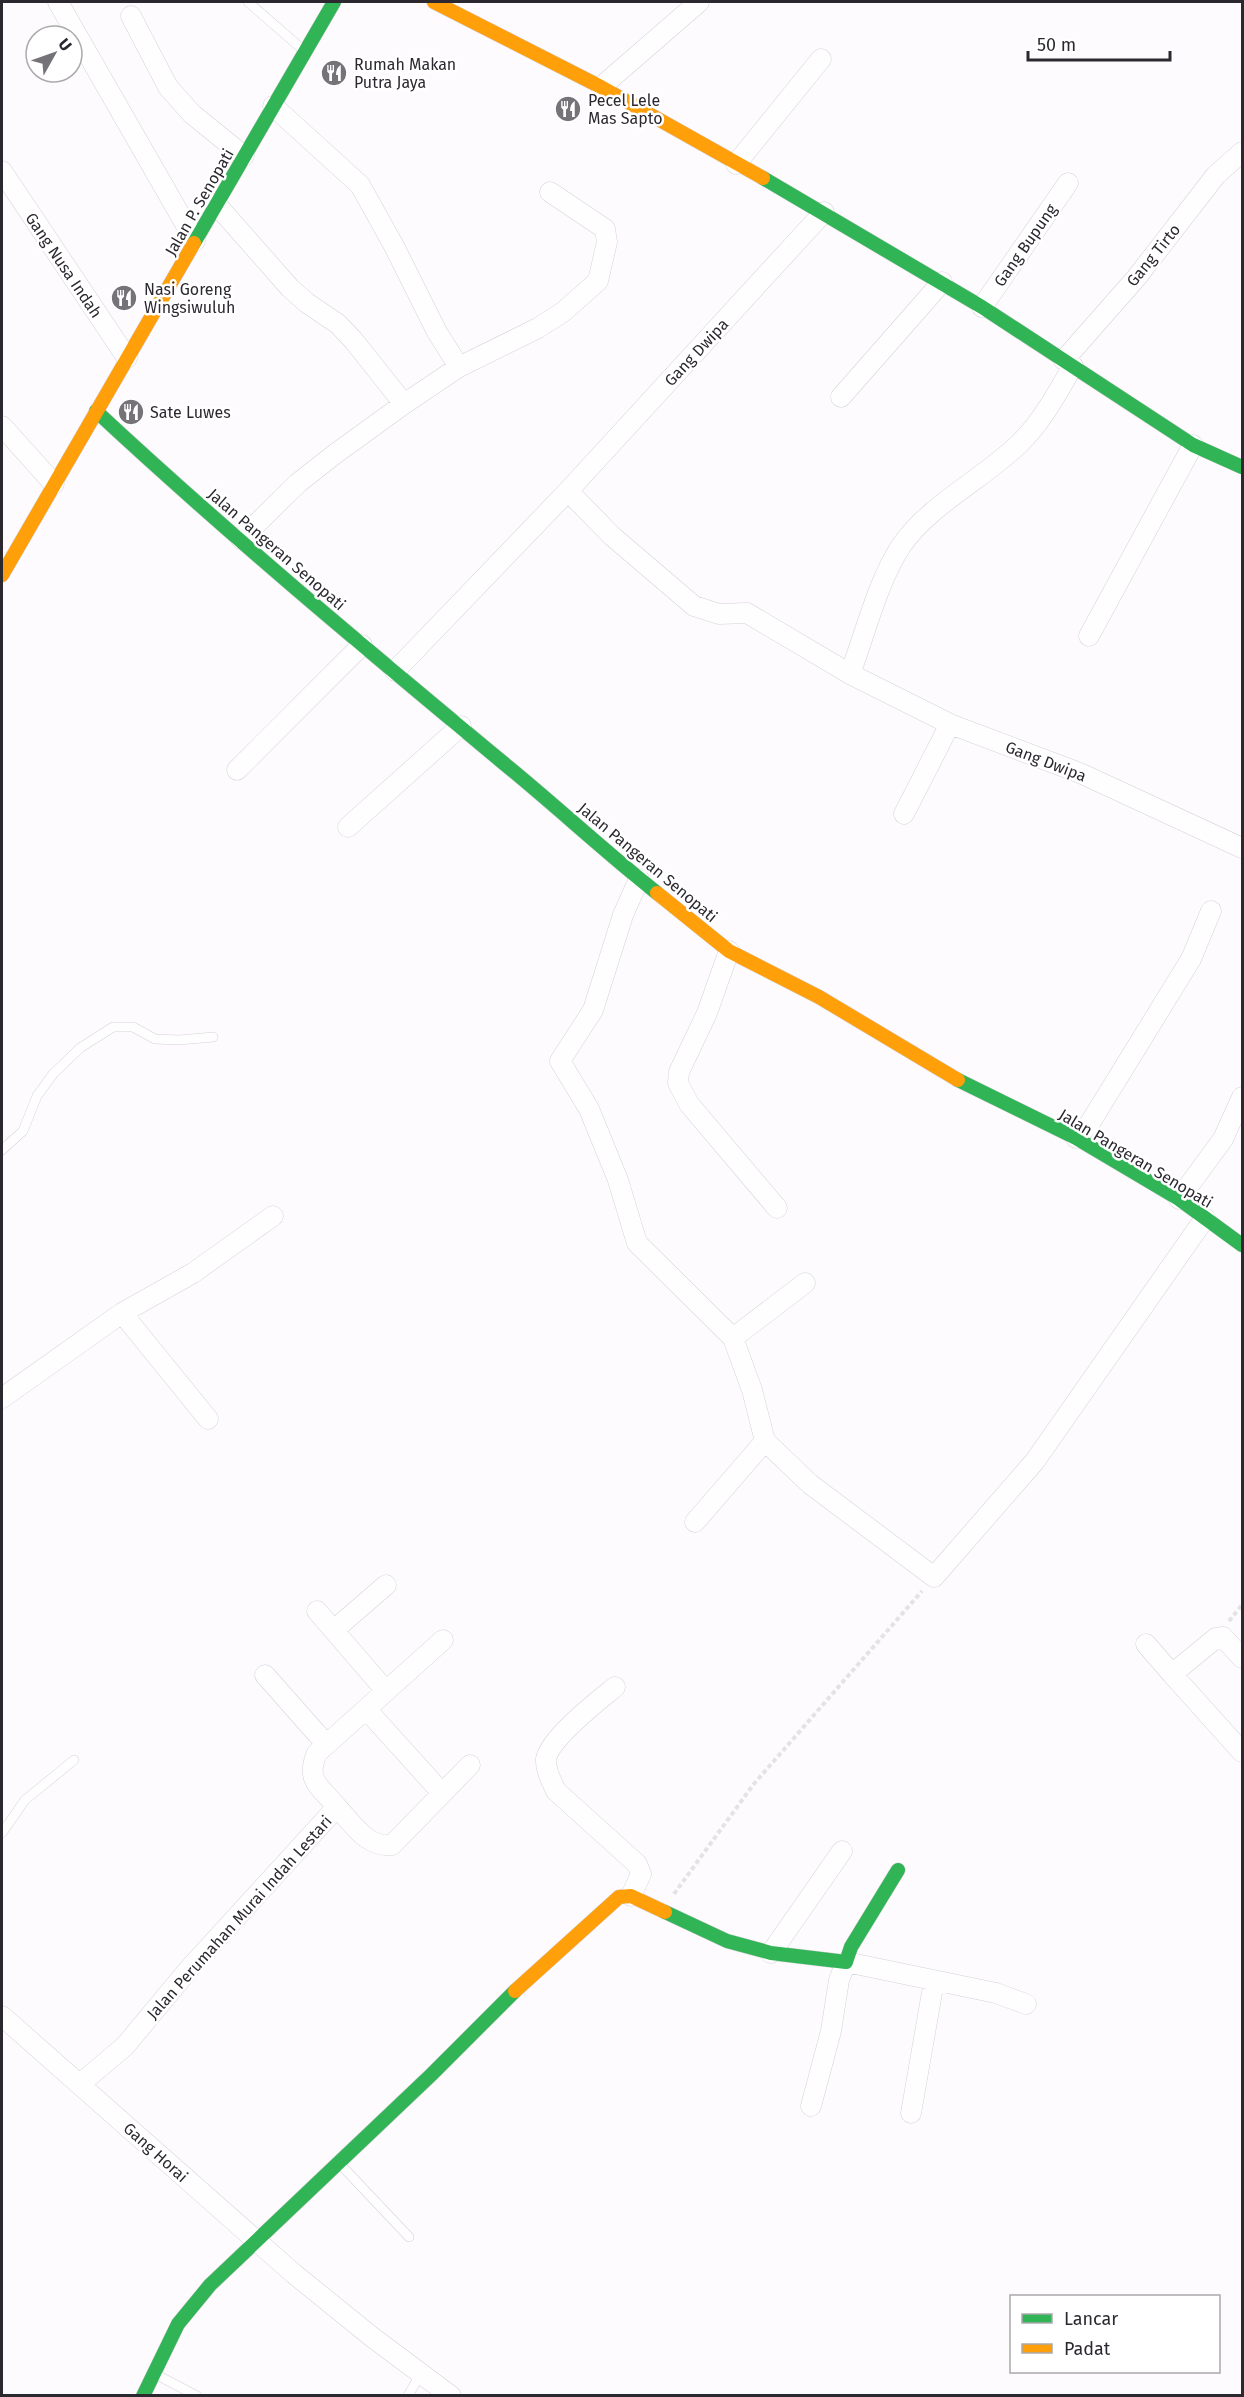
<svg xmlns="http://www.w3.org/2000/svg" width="1244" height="2397" viewBox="0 0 1244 2397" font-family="'Fira Sans',sans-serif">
<rect width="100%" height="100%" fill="#fdfbfe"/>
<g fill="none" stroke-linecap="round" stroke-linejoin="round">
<!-- lane casing -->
<g stroke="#d5d2d8" stroke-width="10">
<path id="lane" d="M248,2L301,48
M2,1150L23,1131L37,1096L53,1074L80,1048L113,1027H133L155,1039L179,1040L213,1037
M2,1833L25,1800L74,1760
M340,2164L409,2237
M157,2375L197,2396
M408,2396L421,2373"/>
</g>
<!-- street casing -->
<g stroke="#d5d2d8" stroke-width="21">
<path id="street" d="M58,2L195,241
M131,16L168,87L192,114L244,156
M601,87L699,2
M273,106L360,185L394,246L437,332L459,367
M736,164L821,59
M2,171L127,358
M216,204L290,288L307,303L338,324L354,341L404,404
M982,307L1068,183
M1064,360L1137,277L1216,175L1242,152
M841,397L942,282
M2,426L54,484
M568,491L612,536L694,606L719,614L747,613L850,674L950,724L1080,773L1242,848
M241,539L298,483L335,454L404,404L459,367L538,328L563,312L598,281L607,242L605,229L550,192
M1089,636L1193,445
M395,671L568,491L824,212
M850,674C865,634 878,581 901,546C929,505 983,479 1019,444C1042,422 1057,393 1073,366
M237,770L362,645
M904,814L950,724
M348,827L461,726
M639,879L623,915L593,1010L560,1061L589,1109L618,1180L637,1243L733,1338L805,1283
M729,951L707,1013L679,1072L678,1083L689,1104L777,1208
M1076,1138L1090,1123L1191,959L1211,911
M1179,1199L1223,1139L1242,1097
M122,1313L208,1419
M2,1398L122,1313L193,1273L273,1216
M765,1441L810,1484L934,1577L1035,1461L1205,1218
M695,1522L765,1441L752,1390L733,1338
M317,1611L386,1691
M334,1630L386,1585
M1146,1644L1172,1674L1216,1638L1223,1637L1242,1658
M1172,1674L1242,1752
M265,1675L326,1744
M615,1687C598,1701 550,1738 546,1759C545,1770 552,1782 556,1791L637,1864L641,1874L631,1896
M366,1709L441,1792
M337,1807C353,1824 367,1848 392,1845L470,1765
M771,1953L842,1851
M2,2016L293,2273L372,2337L451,2396
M80,2084L125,2046L189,1969L337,1807C320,1786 305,1781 317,1753L443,1640
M811,2106L831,2031L839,1980L846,1962L996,1993L1026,2004
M911,2113L934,1981"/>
</g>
<!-- fast casing -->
<g stroke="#d5d2d8" stroke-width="15">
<path id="fast" d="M763,178L982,307L1193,445L1242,467
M194,243L334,2
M96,411C227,533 364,647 501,761C554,804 604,851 657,893
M958,1080L1076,1138L1179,1199L1242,1245
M665,1912L727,1941L771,1953L846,1962L851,1947L898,1870
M143,2396L178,2324L210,2285L431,2075L515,1991"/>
</g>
<!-- slow casing -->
<g stroke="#d5d2d8" stroke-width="15">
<path id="slow" d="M434,2L601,87L763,178
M2,575L194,243
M657,893L729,951L819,997L958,1080
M515,1991L619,1897L631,1896L665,1912"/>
</g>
<!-- path -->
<path stroke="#e4e3e4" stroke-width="4" stroke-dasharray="4.5 3" stroke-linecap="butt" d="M1229,1621L1242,1605
M674,1894L753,1785L922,1591"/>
<!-- lane -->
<use href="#lane" stroke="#fffeff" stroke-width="9"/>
<!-- street -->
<use href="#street" stroke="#fffeff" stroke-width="20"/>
<!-- fast -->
<use href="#fast" stroke="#30b455" stroke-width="14"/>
<!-- slow -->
<use href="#slow" stroke="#ff9f0a" stroke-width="14"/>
</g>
<!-- icons -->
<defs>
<g id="restaurant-disc" transform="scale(1.35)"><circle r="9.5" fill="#757278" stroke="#fff"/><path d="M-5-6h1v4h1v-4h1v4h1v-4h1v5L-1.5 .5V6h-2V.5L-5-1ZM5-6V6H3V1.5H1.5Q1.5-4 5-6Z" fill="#fff"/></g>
</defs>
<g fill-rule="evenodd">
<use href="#restaurant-disc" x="334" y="73"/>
<use href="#restaurant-disc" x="568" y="109"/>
<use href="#restaurant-disc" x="124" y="298"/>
<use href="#restaurant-disc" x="131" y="412"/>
</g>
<g text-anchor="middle" stroke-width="5" stroke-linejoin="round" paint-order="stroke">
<!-- poi labels -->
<g font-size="16" fill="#2c2830" stroke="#fff" text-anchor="start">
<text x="354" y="70">Rumah Makan<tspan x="354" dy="18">Putra Jaya</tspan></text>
<text x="588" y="106">Pecel Lele<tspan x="588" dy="18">Mas Sapto</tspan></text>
<text x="144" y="295">Nasi Goreng<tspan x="144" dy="18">Wingsiwuluh</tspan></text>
<text x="150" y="418">Sate Luwes</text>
</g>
<!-- street labels -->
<g font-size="16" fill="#2c2830" stroke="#fff">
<text transform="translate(199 202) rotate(-60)" y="6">Jalan P. Senopati</text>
<text transform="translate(1025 245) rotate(-55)" y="6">Gang Bupung</text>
<text transform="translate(1153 255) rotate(-51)" y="6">Gang Tirto</text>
<text transform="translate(64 265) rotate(56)" y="6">Gang Nusa Indah</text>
<text transform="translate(696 352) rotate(-47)" y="6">Gang Dwipa</text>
<text transform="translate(277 549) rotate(41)" y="6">Jalan Pangeran Senopati</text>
<text transform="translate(1046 761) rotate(21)" y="6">Gang Dwipa</text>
<text transform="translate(648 862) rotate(40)" y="6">Jalan Pangeran Senopati</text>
<text transform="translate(1136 1158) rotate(31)" y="6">Jalan Pangeran Senopati</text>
<text transform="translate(239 1917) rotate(-48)" y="6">Jalan Perumahan Murai Indah Lestari</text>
<text transform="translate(156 2152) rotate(42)" y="6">Gang Horai</text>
</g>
</g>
<!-- border -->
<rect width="1244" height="2397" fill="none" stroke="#2c2830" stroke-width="6"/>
<!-- legend -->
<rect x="1010" y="2295" width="210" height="78" fill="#ffffff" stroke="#aba9ac" stroke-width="1.5"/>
<rect x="1022" y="2314" width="30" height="9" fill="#30b455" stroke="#aba9ac" stroke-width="1.5"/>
<text x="1064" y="2325" font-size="18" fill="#2c2830">Lancar</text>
<rect x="1022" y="2344" width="30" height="9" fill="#ff9f0a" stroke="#aba9ac" stroke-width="1.5"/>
<text x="1064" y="2355" font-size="18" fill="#2c2830">Padat</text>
<!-- north arrow -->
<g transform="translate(54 54) rotate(50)"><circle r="28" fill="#ffffff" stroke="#aba9ac" stroke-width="1.5"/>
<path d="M0-4.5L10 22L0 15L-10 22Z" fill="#757278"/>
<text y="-9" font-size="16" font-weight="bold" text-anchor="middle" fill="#2c2830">U</text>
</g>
<!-- scale -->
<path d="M1028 51v9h142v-9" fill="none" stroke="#2c2830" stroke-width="3"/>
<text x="1037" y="51" font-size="18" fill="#2c2830" stroke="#ffffff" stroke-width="4.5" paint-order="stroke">50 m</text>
</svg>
